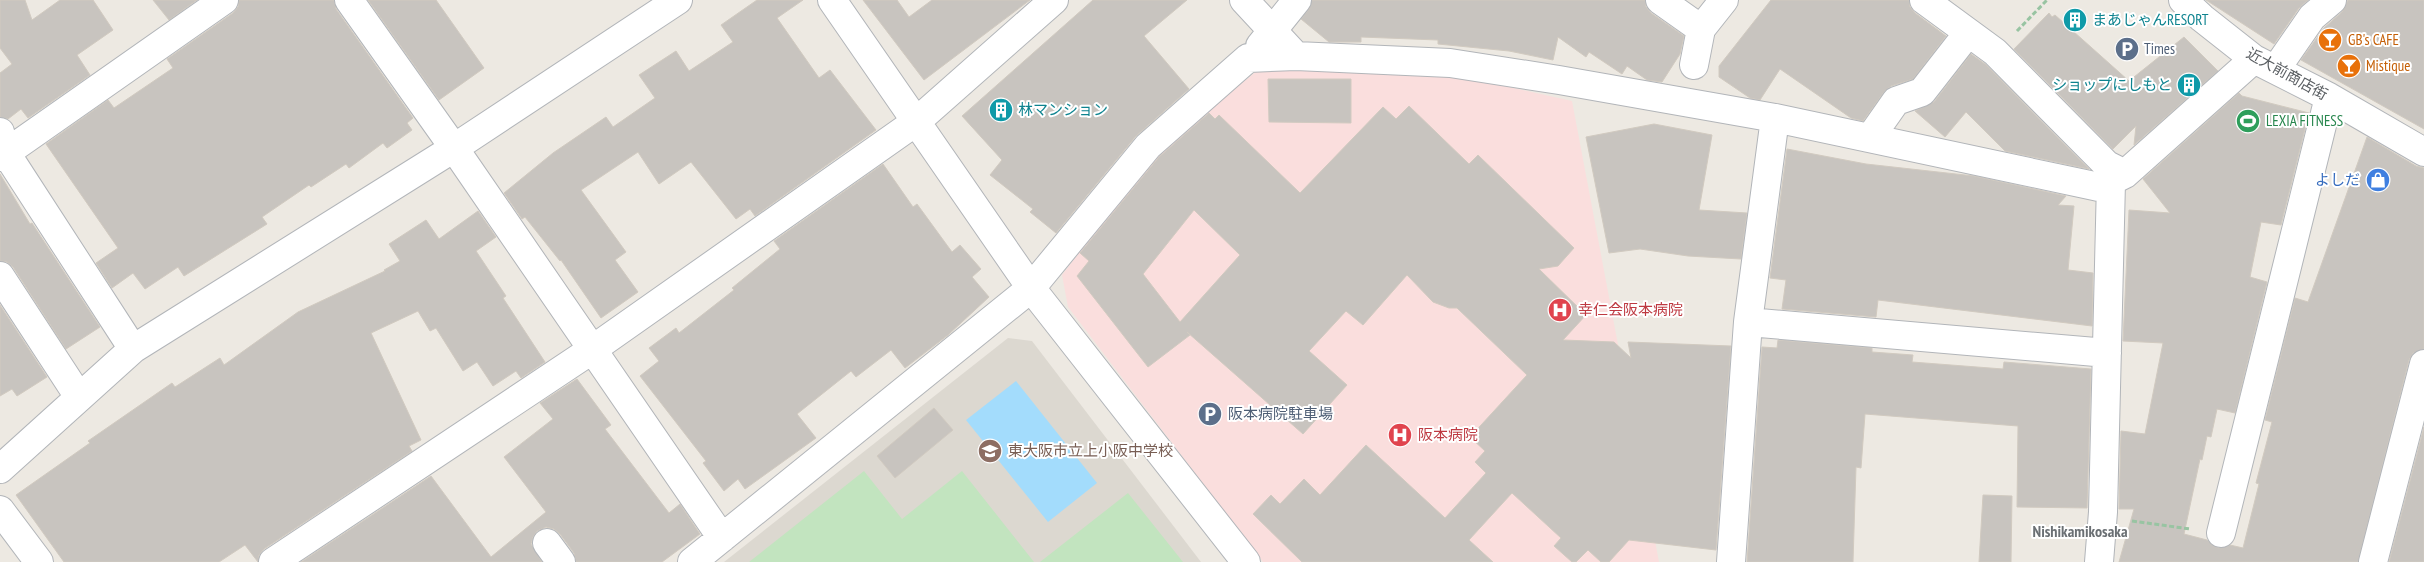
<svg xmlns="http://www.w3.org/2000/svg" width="2424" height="562" viewBox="0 0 2424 562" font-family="'PT Sans Narrow','Noto Sans JP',sans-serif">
<rect width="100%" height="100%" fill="#ede9e2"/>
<!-- education -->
<path fill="#dcd8d0" d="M1008,338L1032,341L1201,562H724Z"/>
<!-- medical -->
<path fill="#fadedd" d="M1259,69L1442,72L1572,101L1659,562H1263L1068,307L1062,275L1150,159Z"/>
<!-- green -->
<path fill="#c2e4bf" d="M864,471L902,519L962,471L1034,562H749Z
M1128,493L1183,562H1040Z"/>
<!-- water -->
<path fill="#a3dcfc" d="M1016,381L1097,483L1048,522L966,420Z"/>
<!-- building -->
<path fill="#c8c4bf" stroke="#d1cac0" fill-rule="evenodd" d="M0,0H25L32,20L60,0H93L113,30L77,55L90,75L28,118L21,109L8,119L0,117V73L12,64L0,48Z
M153,0H197L169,20Z
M239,0H334L336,9L413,118L407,123L412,130L387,148L383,143L349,168L346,164L311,187L309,185L262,217L267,224L184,276L178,267L145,289L133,273L112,288L96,263L118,248L46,144L108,100L114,108L173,68L167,59L233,13L238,7Z
M368,0H436L484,68L439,100Z
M757,0H803L777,18L819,78L830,70L876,130L755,216L750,209L736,219L691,162L659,184L638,152L581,190L626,252L615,260L638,292L601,318L561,260L560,261L525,217L522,219L504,193L553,153L606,117L613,127L655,98L639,75L676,51L689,71L733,42L721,25Z
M863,0H897L909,17L932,0H1030L924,80Z
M1093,0H1187L1144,36L1189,89L1136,136L1056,233L1030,212L1033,209L990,175L1002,160L962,116Z
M1312,0H1645L1646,7L1651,13L1684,36L1680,54L1662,82L1647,80L1627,66L1622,74L1589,52L1586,57L1558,37L1553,60L1509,51L1438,44V40L1361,37V42H1329L1301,19L1309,9Z
M1771,0H1909L1910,7L1915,13L1946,36L1913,79L1891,86L1884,92L1863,121L1851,118L1780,69L1760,100L1750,98L1719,77V66Z
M2206,0H2308L2299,8L2274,44Z
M2348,0H2424V129L2301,60L2324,28L2342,12Z
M2049,13L2052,17L2055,15L2129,81L2184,37L2218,71L2134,145L2136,126L2113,149L2014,49Z
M1971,54L1985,64L2089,169L2005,151L1966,112L1945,137L1915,111L1934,102Z
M1268,79H1351V123L1269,122Z
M2239,93L2242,96L2309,113L2281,225L2261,222L2250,277L2267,282L2235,413L2217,409L2211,437L2207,436L2202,460L2200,459L2184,534L2207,540L2218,548L2230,545L2243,548L2259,484L2256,483L2272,422L2265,420L2295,298L2308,302L2367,137L2416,166L2424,168V349L2413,353L2409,360L2358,562H2119L2134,509H2119L2121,431L2145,434L2163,343L2123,341L2129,210L2170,213L2143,179Z
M1409,106L1469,164L1478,155L1574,248L1558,266L1539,269L1586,315L1563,340L1614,342L1631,358L1628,342L1731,346L1716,550L1629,540L1609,562H1601L1588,550L1576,562H1572L1554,546L1561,538L1512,493L1469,540L1493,562H1302L1253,514L1271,495L1280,504L1304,479L1320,495L1366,445L1445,518L1486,473L1475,462L1485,451L1470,437L1527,375L1457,308H1449L1433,302L1407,275L1363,325L1346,311L1309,351L1347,385L1303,434L1187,332L1190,335L1148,367L1077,276L1089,261L1080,253L1159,157L1209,113L1215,119L1219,115L1300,193L1383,107L1396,119ZM1194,210L1240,255L1180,322L1143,274Z
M1654,124L1712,135L1699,210L1747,213L1741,259L1688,256L1640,249L1609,253L1586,137Z
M1787,149L1866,164L1974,176L2066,196L2058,205L2074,206L2068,270L2093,273L2092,326L1878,300L1876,317L1782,309L1786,280L1770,278Z
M883,164L913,207L917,204L952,252L960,245L981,269L972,277L989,297L948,335L905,368L891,350L856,377L851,371L797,414L816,438L745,489L738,479L724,491L703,463L706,461L640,376L659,361L649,348L676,328L679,333L734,290L732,288L780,249L774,241Z
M0,174L30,224L32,223L100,327L66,349L13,267L7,262L0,261Z
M478,211L496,237L476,251L506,296L503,298L545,362L521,378L516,371L493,386L477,362L463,371L436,328L430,331L418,311L371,333L421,440L409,446L412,451L264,549L259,555L258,562L245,545L219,562H64L16,495L90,443L88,441L172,383L175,387L220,358L224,365L298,312L385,271L384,270L400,261L389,244L426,220L439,239Z
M0,305L47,377L17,396L12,389L0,396Z
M1778,340L1872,348V352L1913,355L1912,362L2003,369L2004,362L2091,369L2087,508L2017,507L2018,426L1865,414L1861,468L1856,467L1853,562H1747L1762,347L1777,348Z
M577,379L611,425L605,429L669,513L680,504L700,534L662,562H576L574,553L560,534L554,529L546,527L537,531L533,537L531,544L542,562H301L431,476L491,557L546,512L504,457L553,419L540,403Z
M934,408L953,430L895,478L877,456Z
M2424,427V562H2389Z
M1983,495L2012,496L2011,562H1979Z"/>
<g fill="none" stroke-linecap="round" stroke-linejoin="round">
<!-- minor casing -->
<g stroke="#b2b5b9" stroke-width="30">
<path id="minor" d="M349,0L454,148L722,538
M832,0L1031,288L1246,562
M1244,0L1296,56L1450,63L1559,80L1775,118L2099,187L2125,174L2254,59
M1660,0L1701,29
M1924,0L1995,52L2107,165L2125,174
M2183,0L2202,18L2254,59L2329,97L2424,152
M1260,46L1297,0
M1694,65L1701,29L1724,0
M2276,69L2312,17L2332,0
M0,132L6,153L133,349
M1870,138L1896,101L1922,92L1968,33
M0,157L224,0
M0,276L79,397
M1748,322L2107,353
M0,469L133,349L454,148L678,0
M0,510L39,562
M2221,533L2329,97
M547,543L561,562
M273,562L593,349L917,121L1054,0
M692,562L1031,288L1148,146L1248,58L1296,56
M1731,562L1748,322L1775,118
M2099,562L2103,512L2111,182
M2373,562L2424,364"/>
</g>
<!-- path -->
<path stroke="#98c4a2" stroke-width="3" stroke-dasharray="5 2.5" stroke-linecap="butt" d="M2017,31L2047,0
M2132,521L2190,529"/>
<!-- minor -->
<use href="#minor" stroke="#fff" stroke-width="28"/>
</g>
<!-- icons -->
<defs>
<g id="building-disc" transform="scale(1.25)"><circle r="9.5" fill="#0f9aa8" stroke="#fff"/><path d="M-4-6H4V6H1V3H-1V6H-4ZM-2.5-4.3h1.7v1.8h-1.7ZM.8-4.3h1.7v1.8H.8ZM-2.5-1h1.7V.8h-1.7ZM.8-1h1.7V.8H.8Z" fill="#fff"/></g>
<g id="bar-disc" transform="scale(1.25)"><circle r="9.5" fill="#e8710a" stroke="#fff"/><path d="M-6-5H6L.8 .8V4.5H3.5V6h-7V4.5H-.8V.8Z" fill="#fff"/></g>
<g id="parking-disc" transform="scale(1.25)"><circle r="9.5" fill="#5c6f8a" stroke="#fff"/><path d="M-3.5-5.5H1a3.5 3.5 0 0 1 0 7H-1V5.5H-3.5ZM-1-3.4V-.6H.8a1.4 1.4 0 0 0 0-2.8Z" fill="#fff"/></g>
<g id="stadium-disc" transform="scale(1.25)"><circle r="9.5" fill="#2e9e5b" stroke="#fff"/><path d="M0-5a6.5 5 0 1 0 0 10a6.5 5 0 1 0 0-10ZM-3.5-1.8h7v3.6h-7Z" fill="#fff"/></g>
<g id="shop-disc" transform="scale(1.25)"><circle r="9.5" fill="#3f7fe0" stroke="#fff"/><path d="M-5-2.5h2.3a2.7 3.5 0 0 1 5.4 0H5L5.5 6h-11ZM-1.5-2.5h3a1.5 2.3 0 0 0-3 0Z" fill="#fff"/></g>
<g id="hospital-disc" transform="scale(1.25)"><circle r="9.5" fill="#e0444e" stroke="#fff"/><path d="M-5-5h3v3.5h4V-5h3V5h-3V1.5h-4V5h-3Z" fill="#fff"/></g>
<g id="school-disc" transform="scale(1.25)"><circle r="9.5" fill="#8d6e63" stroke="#fff"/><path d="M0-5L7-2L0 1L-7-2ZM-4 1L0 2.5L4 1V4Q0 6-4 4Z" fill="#fff"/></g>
</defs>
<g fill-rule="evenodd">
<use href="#building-disc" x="2075" y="20"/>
<use href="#bar-disc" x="2330" y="40"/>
<use href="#parking-disc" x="2127" y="49"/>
<use href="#bar-disc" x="2349" y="66"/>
<use href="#building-disc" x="2189" y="85"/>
<use href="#building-disc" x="1001" y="110"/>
<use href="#stadium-disc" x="2248" y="121"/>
<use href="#shop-disc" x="2378" y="180"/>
<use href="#hospital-disc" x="1560" y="310"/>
<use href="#parking-disc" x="1210" y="414"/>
<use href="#hospital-disc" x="1400" y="435"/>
<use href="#school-disc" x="990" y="451"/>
</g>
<g text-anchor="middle" stroke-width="4" stroke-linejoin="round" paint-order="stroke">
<!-- culture labels -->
<g font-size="15" fill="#0d838f" stroke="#fff" text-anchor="start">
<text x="2092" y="25">まあじゃんRESORT</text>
<text x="2172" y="90" text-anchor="end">ショップにしもと</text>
<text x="1018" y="115">林マンション</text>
</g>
<!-- food labels -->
<g font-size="15" fill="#c56008" stroke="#fff" text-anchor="start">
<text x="2348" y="45">GB's CAFE</text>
<text x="2366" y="71">Mistique</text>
</g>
<!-- service labels -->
<g font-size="15" fill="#4e5e75" stroke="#fff" text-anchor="start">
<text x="2144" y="54">Times</text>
<text x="1228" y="419">阪本病院駐車場</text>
</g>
<!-- street labels -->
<g font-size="15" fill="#5a5e62" stroke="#fff">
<text transform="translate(2287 74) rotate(29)" y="5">近大前商店街</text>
</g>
<!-- leisure labels -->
<g font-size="15" fill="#27864d" stroke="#fff" text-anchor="start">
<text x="2266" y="126">LEXIA FITNESS</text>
</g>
<!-- shop labels -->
<g font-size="15" fill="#366cbe" stroke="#fff" text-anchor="end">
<text x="2360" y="185">よしだ</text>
</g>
<!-- health labels -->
<g font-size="15" fill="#be3a42" stroke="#fff" text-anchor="start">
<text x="1578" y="315">幸仁会阪本病院</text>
<text x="1418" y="440">阪本病院</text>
</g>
<!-- education labels -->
<g font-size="15" fill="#785e54" stroke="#fff" text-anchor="start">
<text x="1008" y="456">東大阪市立上小阪中学校</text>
</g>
<!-- neighbourhood labels -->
<g font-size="16" font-weight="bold" fill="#6b7074" stroke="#fff">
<text x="2080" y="537">Nishikamikosaka</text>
</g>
</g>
</svg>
